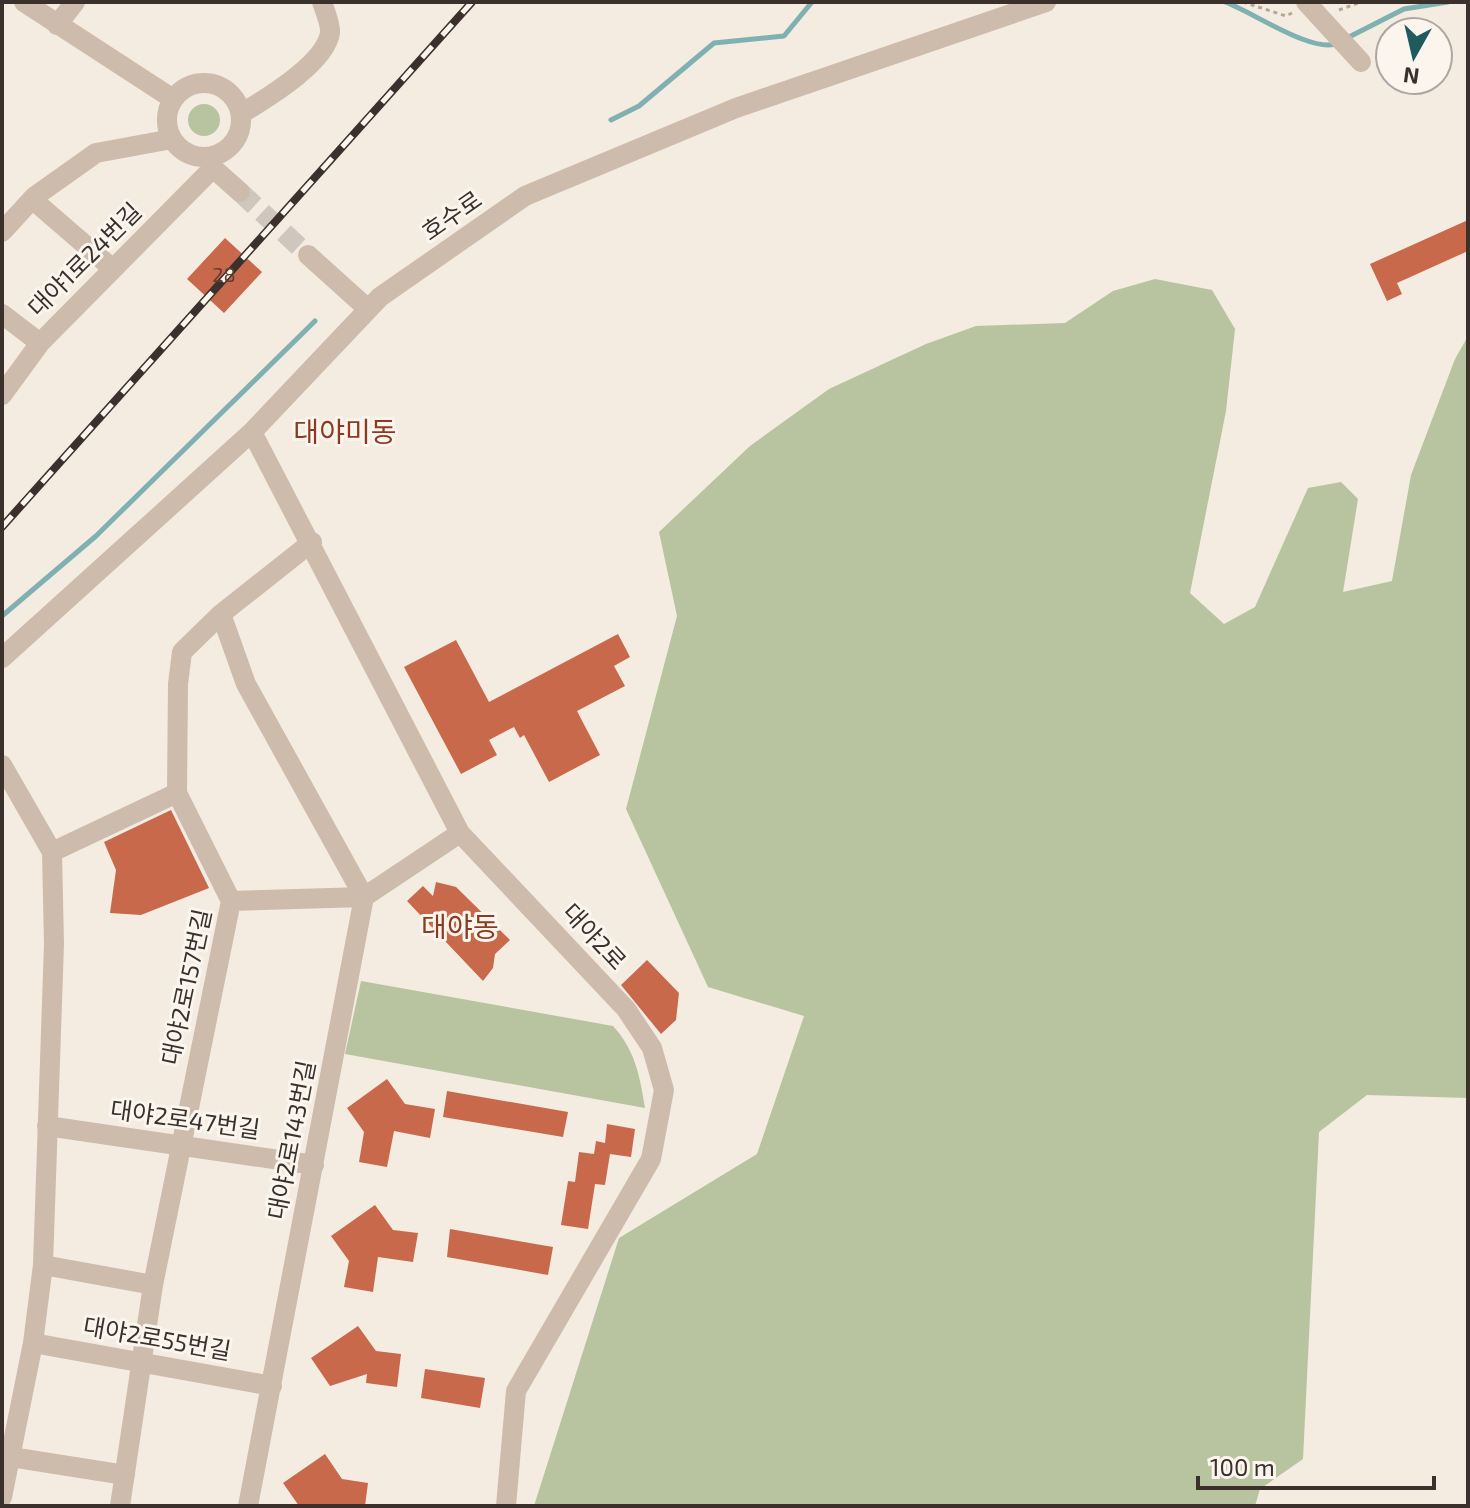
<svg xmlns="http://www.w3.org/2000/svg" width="1470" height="1508" viewBox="0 0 1470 1508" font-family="'Exo 2','Noto Sans KR',sans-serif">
<rect width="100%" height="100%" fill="#f4ebe1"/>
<!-- green -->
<path fill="#b8c4a0" d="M188 120a16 16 0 1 1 32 0a16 16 0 1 1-32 0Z
M1155,279L1212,290L1235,329L1226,411L1190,593L1224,624L1255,607L1308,488L1341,482L1358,499L1343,592L1392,581L1411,475L1455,359L1468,336V1098L1367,1095L1319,1132L1303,1459L1260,1489L1255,1506H534L619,1238L757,1154L804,1016L708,987L626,809L677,616L659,532L750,446L829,389L926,344L976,326L1065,323L1113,291Z
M361,981L613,1026C635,1050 640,1076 645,1108L345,1054Z"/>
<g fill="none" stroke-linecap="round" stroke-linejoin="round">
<!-- stream -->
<path stroke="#7fb0b2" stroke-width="5" d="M1225,2C1251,11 1314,55 1338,43
M1347,38L1404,9L1448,2
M611,120L639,106L714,43L784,36L812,2
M2,616L96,536L315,321"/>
</g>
<!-- building -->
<path fill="#c8694b" d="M1468,220V251L1397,283L1402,294L1387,301L1370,264Z
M225,238L262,272L224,313L187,279Z
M618,634L630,657L614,666L625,686L577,711L600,755L549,782L524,735L520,738L514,727L489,740L497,755L461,774L404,667L456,640L489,702Z
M171,810L209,888L141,915L110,913L116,870L104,842Z
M436,882L456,887L510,940L495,954L493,968L483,981L407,901L423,886L433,896Z
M647,960L679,993L676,1020L661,1034L621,985Z
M387,1079L405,1104L435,1109L430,1138L394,1131L387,1167L359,1162L364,1132L347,1108Z
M447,1091L568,1112L563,1137L443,1117Z
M607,1124L635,1129L631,1157L610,1154L605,1185L595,1184L588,1229L561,1225L568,1181L575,1182L579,1152L594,1154L596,1141L605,1143Z
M375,1205L393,1230L418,1233L413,1262L378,1257L373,1292L344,1287L349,1261L331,1236Z
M450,1229L553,1247L548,1275L447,1257Z
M358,1326L376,1351L401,1354L397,1387L366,1383L367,1374L330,1386L311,1358Z
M425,1369L485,1378L480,1408L421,1398Z
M325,1454L342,1479L368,1483L365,1506H299L283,1483Z"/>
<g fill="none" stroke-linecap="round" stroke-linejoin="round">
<!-- minor-tunnel -->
<path stroke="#cfc6bd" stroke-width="20" stroke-dasharray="20 10" stroke-linecap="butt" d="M240,192L308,255"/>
<!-- path -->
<path stroke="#b9a596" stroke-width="3" stroke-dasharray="4 4" stroke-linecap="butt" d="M1243,2L1286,16L1292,13
M1339,10L1361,2"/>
<!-- minor -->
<path stroke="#cdbbac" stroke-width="20" d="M24,2L173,99
M1306,2L1361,62
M57,25L75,2
M167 120a37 37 0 1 1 74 0a37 37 0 1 1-74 0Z
M241,114C265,99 325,64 330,33C331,25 325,11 322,2
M212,157L213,168L240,192
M32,199L113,269
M2,232L34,197L96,153L172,139
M308,255L368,309
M2,314L40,343
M2,395L40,343L213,168
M252,432L460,833L626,1009L652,1048L664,1090L651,1159L516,1391L506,1506
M221,614L246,684L364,897L231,901
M2,658L252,432L380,297L525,196L736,108L1046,2
M2,765L52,852L54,944L43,1265L33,1343L2,1497
M52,852L177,793
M47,1126L314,1165
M43,1265L153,1285
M33,1343L272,1386
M11,1457L125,1475
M120,1506L153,1285L231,901L177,793L178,684L182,652L221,614L312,542
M248,1506L364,897L460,833"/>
<!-- rail casing -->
<g stroke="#3b302b" stroke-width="8">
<path id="rail" d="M2,527L472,2"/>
</g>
<!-- rail -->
<use href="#rail" stroke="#fbf5ee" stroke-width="5" stroke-dasharray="15" stroke-linecap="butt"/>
</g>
<g text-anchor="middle" stroke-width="6" stroke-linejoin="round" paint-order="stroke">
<!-- number labels -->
<g font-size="20" fill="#5e3e33">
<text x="224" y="282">28</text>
</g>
<!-- street labels -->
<g font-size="24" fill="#3b302b" stroke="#fbf5ee">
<text transform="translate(452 216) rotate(-35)" y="8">호수로</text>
<text transform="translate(85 260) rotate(-45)" y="8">대야1로24번길</text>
<text transform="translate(594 937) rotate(47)" y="8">대야2로</text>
<text transform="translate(187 987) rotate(-78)" y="8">대야2로157번길</text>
<text transform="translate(185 1120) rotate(8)" y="8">대야2로47번길</text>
<text transform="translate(292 1140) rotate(-79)" y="8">대야2로143번길</text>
<text transform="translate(157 1339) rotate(10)" y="8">대야2로55번길</text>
</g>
<!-- quarter labels -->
<g font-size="28" fill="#8c3b22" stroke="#fbf5ee">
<text x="345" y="442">대야미동</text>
<text x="460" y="937">대야동</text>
</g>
</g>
<!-- border -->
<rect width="1470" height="1508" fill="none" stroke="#3b302b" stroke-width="8"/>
<!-- north arrow -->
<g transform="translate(1414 56) rotate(188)"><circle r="38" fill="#fbf5ee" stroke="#aea6a0" stroke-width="2"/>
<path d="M0-6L14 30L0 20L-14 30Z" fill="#1f5a5e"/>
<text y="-12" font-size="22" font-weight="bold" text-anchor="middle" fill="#3b302b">N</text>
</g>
<!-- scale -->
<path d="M1198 1476v12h236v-12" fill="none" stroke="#3b302b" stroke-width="4"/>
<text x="1210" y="1476" font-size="24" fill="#3b302b" stroke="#fbf5ee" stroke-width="6" paint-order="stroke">100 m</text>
</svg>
